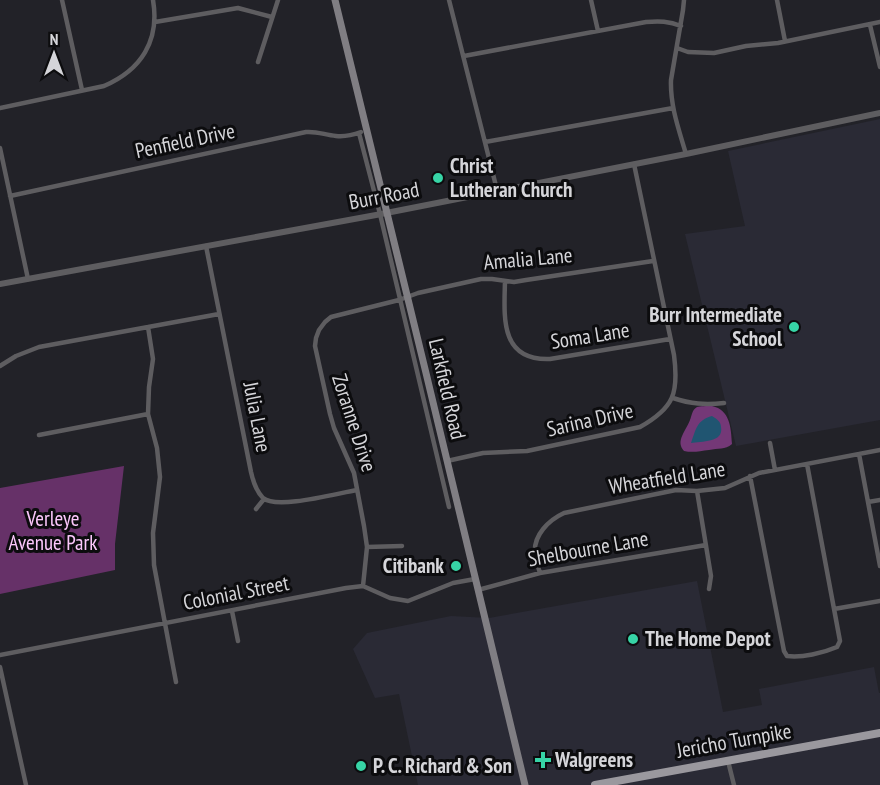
<svg xmlns="http://www.w3.org/2000/svg" width="880" height="785" viewBox="0 0 880 785" font-family="'PT Sans Narrow',sans-serif">
<rect width="100%" height="100%" fill="#222228"/>
<!-- built -->
<path fill="#2a2a35" d="M880,119V420L736,446L685,234L745,226L728,151Z
M697,581L723,712L762,705L759,689L874,667L879,693H880V785H418L399,694L375,698L353,649L367,633L451,616L489,618Z"/>
<!-- green -->
<path fill="#663168" d="M124,466L115,544V570L0,594V488Z"/>
<!-- forest -->
<path fill="#743877" d="M712,406C730,410 731,427 732,444C725,450 718,448 709,450C700,451 693,453 684,451C675,441 686,431 690,420C692,415 692,410 697,407C700,406 707,406 712,406Z"/>
<!-- water -->
<path fill="#205571" d="M712,416C717,419 721,422 721,427C724,443 701,441 691,443C696,429 697,420 712,416Z"/>
<g fill="none" stroke-linecap="round" stroke-linejoin="round">
<!-- minor -->
<path stroke="#5e5d60" stroke-width="4.5" d="M62,0L82,90
M449,0L497,190
M591,0L598,31
M684,0L683,10L671,80C670,106 679,130 686,154
M777,0L785,41
M155,22L238,8L272,17
M870,25L880,67
M677,48L688,52L714,53L746,46L778,43L880,22
M464,56L646,22C659,21 669,21 681,26
M258,62L278,0
M0,108L104,86C141,70 160,41 153,0
M359,133L380,214L449,507
M485,142L673,108
M0,148L28,279
M10,196L306,132C317,131 325,135 336,136C345,137 353,135 361,132
M206,246L251,472C253,481 256,491 263,498C277,510 338,493 357,490
M505,281C504,318 500,361 550,359L670,339
M148,327L153,359L149,387L148,414L157,448L160,477L153,533L154,565L176,682
M0,366L16,356L39,347L219,314
M673,398C691,404 705,405 724,403
M39,435L148,414
M770,443L775,470
M859,454L880,566
M447,461L483,453L527,451L640,427C674,408 679,393 674,355L634,164
M750,476L784,651L787,656C802,658 823,653 837,647L840,641L807,464
M697,491L711,576L709,589
M868,502L880,500
M256,509L264,499
M367,547L402,546
M540,573C538,567 536,560 535,554C533,535 549,520 564,513L676,490L697,491L725,488L759,473L880,450
M363,586L367,547L364,526L354,473L334,428L330,414L315,346L316,338L319,330L325,322L331,317L399,300L418,293L481,279H492L514,282L526,280L653,261
M478,590L540,573L706,545
M834,609L880,601
M232,611L238,641
M0,655L346,588L363,586L390,598L408,601L453,583L475,579
M0,667L26,785
M728,761L734,785"/>
<!-- tertiary -->
<path stroke="#5e5d60" stroke-width="6" d="M0,284L376,215L686,154L880,113"/>
<!-- secondary -->
<path stroke="#807e83" stroke-width="7" d="M335,0L426,373L525,785"/>
<!-- primary -->
<path stroke="#9a989e" stroke-width="8" d="M595,785L880,733"/>
</g>
<!-- markers -->
<g fill="#37d4a6" stroke="#0c0c0e" stroke-width="2">
<circle cx="438" cy="178" r="6"/>
<circle cx="794" cy="327" r="6"/>
<circle cx="456" cy="566" r="6"/>
<circle cx="633" cy="639" r="6"/>
<path d="M540 751h6v6h6v6h-6v6h-6v-6h-6v-6h6z"/>
<circle cx="361" cy="766" r="6"/>
</g>
<g text-anchor="middle" stroke-width="6" stroke-linejoin="round" paint-order="stroke">
<!-- street labels -->
<g font-size="21" fill="#d5d5d9" stroke="#0c0c0e">
<text transform="translate(185 141) rotate(-12)" y="7">Penfield Drive</text>
<text transform="translate(384 196) rotate(-11)" y="7">Burr Road</text>
<text transform="translate(528 259) rotate(-5)" y="7">Amalia Lane</text>
<text transform="translate(590 336) rotate(-9)" y="7">Soma Lane</text>
<text transform="translate(447 389) rotate(77)" y="7">Larkfield Road</text>
<text transform="translate(257 417) rotate(79)" y="7">Julia Lane</text>
<text transform="translate(590 420) rotate(-13)" y="7">Sarina Drive</text>
<text transform="translate(354 423) rotate(72)" y="7">Zoranne Drive</text>
<text transform="translate(667 478) rotate(-9)" y="7">Wheatfield Lane</text>
<text transform="translate(588 549) rotate(-10)" y="7">Shelbourne Lane</text>
<text transform="translate(236 593) rotate(-11)" y="7">Colonial Street</text>
<text transform="translate(734 741) rotate(-10)" y="7">Jericho Turnpike</text>
</g>
<!-- poi labels -->
<g font-size="21" font-weight="bold" fill="#d5d5d9" stroke="#0c0c0e" text-anchor="start">
<text x="450" y="173">Christ<tspan x="450" dy="24">Lutheran Church</tspan></text>
<text x="782" y="322" text-anchor="end">Burr Intermediate<tspan x="782" dy="24">School</tspan></text>
<text x="444" y="573" text-anchor="end">Citibank</text>
<text x="645" y="646">The Home Depot</text>
<text x="555" y="767">Walgreens</text>
<text x="373" y="773">P. C. Richard &amp; Son</text>
</g>
<!-- park labels -->
<g font-size="21" fill="#fcc7fc" stroke="#0c0c0e">
<text x="53" y="526">Verleye<tspan x="53" dy="24">Avenue Park</tspan></text>
</g>
</g>
<!-- north arrow -->
<g transform="translate(54 54)" stroke="#0c0c0e" stroke-width="4.5" paint-order="stroke">
<path d="M0-4.5L10 22L0 15L-10 22Z" fill="#d5d5d9"/>
<text y="-9" font-size="16" font-weight="bold" text-anchor="middle" fill="#d5d5d9">N</text>
</g>
</svg>
